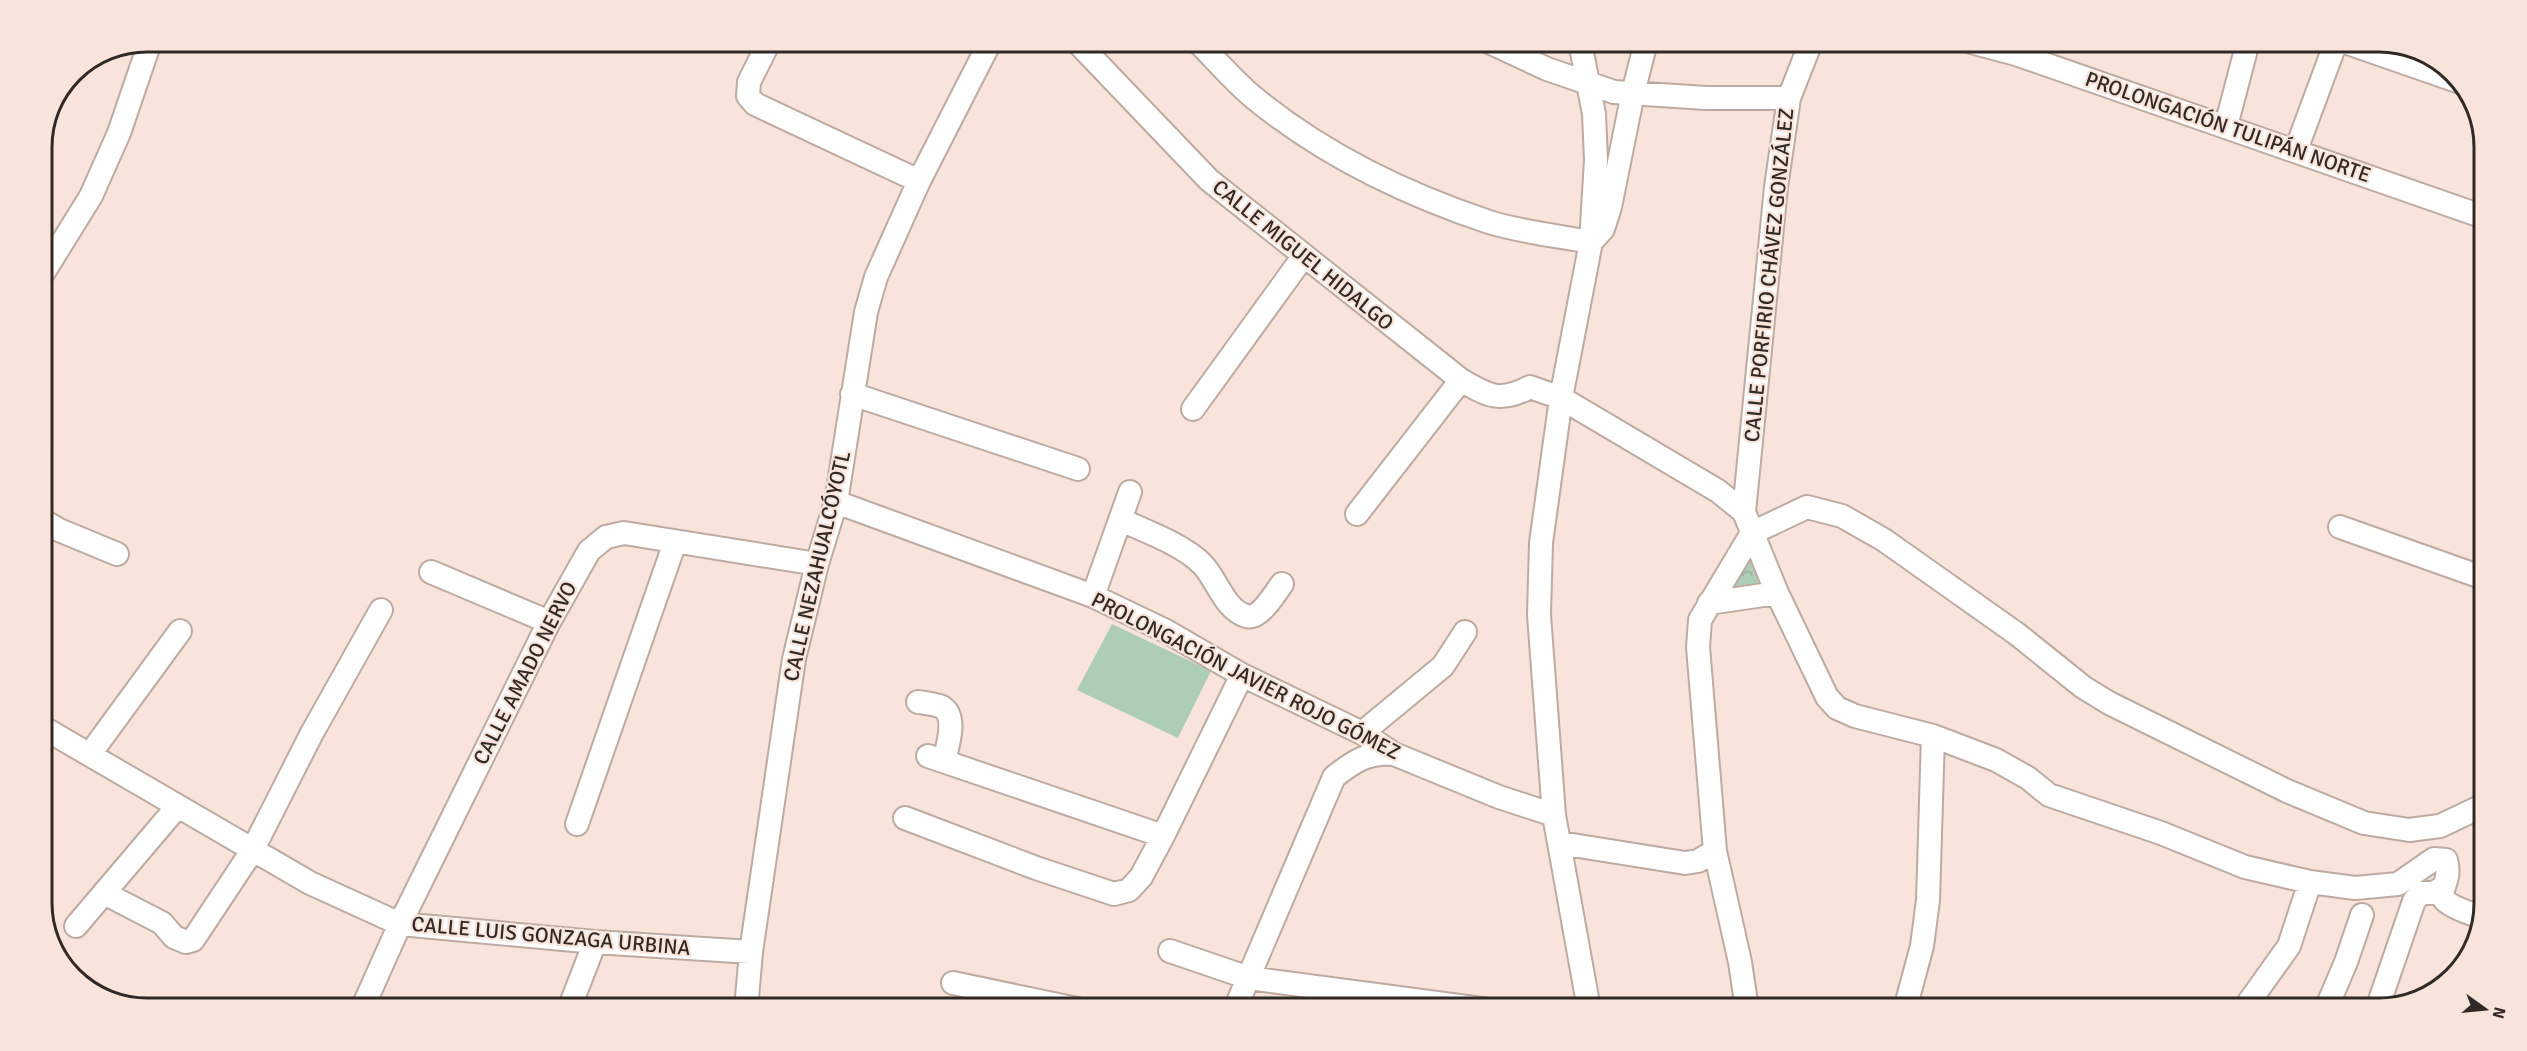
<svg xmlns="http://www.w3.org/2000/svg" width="2527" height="1051" viewBox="0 0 2527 1051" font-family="Signika,sans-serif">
<defs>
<pattern id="park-crowns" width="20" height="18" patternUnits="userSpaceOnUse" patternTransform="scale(1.5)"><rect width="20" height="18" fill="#aecdb7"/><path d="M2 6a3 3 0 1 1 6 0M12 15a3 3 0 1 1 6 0" fill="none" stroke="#96b09d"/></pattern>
</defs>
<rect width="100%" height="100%" fill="#f8e4da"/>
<!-- park -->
<path fill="url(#park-crowns)" d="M1755,548L1772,589L1725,588Z"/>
<!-- pitch -->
<path fill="#aecdb7" d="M1112,624L1211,671L1178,738L1077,690Z"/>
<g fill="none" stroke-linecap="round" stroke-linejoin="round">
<!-- minor casing -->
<g stroke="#bdaaa0" stroke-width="26">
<path id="minor" d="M769,42L749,82L748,96L755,104L919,181
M1077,42L1209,180L1461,380C1488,396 1500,403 1530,387L1561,398L1718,491L1744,512L1777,593L1827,697L1837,708L1855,716L1933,736L1996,760L2028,778L2049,795L2161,833L2245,867L2310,882L2355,888L2398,884L2434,859L2446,860C2455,892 2419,895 2472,914
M1198,42C1216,60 1233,80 1253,97C1321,153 1405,194 1489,222C1521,232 1558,236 1591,242L1603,229L1610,207L1633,93L1646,42
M1489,42L1547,69L1614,92L1706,98H1789
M1580,42L1594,114L1596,160L1591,242L1561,398L1541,543L1539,615L1554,815L1589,1009
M1971,42L2016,54L2484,217
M2345,42L2463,83
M2226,126L2248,42
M2296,150L2336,42
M42,275L91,196L119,133L150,42
M852,394L1078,469
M1193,409L1303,257
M836,502L1093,596L1166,631L1242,675L1362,733L1394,754L1499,797L1554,815
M1744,512L1776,187L1789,98L1811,42
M1357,514L1461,380
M42,520L59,530L117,554
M1121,520C1145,531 1184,545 1202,564C1217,579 1224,609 1246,616C1260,620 1275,593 1282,584
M2340,527L2481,577
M431,572L549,622
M1093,596L1130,492
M1709,603L1777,593
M918,702C925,703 935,704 942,707C958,717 947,747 944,761
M42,727L310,883L400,924L595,942L751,952
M1362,733L1443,666L1465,632
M90,754L180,631
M928,756L1163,836
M905,818L1036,868L1114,894L1129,890L1141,877L1163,836L1242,675
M577,824L675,542
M1560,843L1685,863L1698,861L1715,851
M104,893L162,923L174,937L186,942L193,940L252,851L312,733L381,610
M76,926L177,807
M1170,951L1249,978L1482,1009
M953,983L1077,1009
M362,1009L400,924L549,622L589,551L606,537L624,533L817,564
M569,1009L595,942
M746,1009L751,952L794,659L817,564L836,502L866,312L876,277L919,181L990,42
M1235,1009L1334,777C1354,761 1368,752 1394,754
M1747,1009L1740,962L1715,851L1698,647L1700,620L1752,533L1807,507L1842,516L1884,540L2017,634L2083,687L2109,703L2287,791L2364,823L2409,830L2440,826L2478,808
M1905,1009L1922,946L1928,900L1933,736
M2244,1009L2289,946L2310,882
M2326,1009L2346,962L2362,915
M2377,1009L2414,901L2421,893H2433L2442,888"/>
</g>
<!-- minor -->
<use href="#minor" stroke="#fff" stroke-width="22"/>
</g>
<g text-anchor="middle" stroke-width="4.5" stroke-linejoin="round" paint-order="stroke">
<!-- street labels -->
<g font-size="21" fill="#302925" stroke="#f8e4da">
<text transform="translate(2228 127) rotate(19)" y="7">PROLONGACIÓN TULIPÁN NORTE</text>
<text transform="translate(1303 255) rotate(39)" y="7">CALLE MIGUEL HIDALGO</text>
<text transform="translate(1769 275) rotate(-84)" y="7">CALLE PORFIRIO CHÁVEZ GONZÁLEZ</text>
<text transform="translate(817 566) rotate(-77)" y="7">CALLE NEZAHUALCÓYOTL</text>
<text transform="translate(525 673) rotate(-63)" y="7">CALLE AMADO NERVO</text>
<text transform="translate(1246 676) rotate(27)" y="7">PROLONGACIÓN JAVIER ROJO GÓMEZ</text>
<text transform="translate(551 936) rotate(5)" y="7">CALLE LUIS GONZAGA URBINA</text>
</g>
</g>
<!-- crop -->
<path d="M0 0H2527V1051H0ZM147 52H2379A95 95 0 0 1 2474 147V903A95 95 0 0 1 2379 998H147A95 95 0 0 1 52 903V147A95 95 0 0 1 147 52Z" fill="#f8e4da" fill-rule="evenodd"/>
<path fill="none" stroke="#302925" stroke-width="3" d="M147 52H2379A95 95 0 0 1 2474 147V903A95 95 0 0 1 2379 998H147A95 95 0 0 1 52 903V147A95 95 0 0 1 147 52Z"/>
<!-- north arrow -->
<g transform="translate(2485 1009) rotate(105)" stroke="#f8e4da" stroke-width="4.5" paint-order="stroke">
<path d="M0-4.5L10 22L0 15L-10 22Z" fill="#302925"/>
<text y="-9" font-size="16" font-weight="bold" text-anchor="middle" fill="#302925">N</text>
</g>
</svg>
